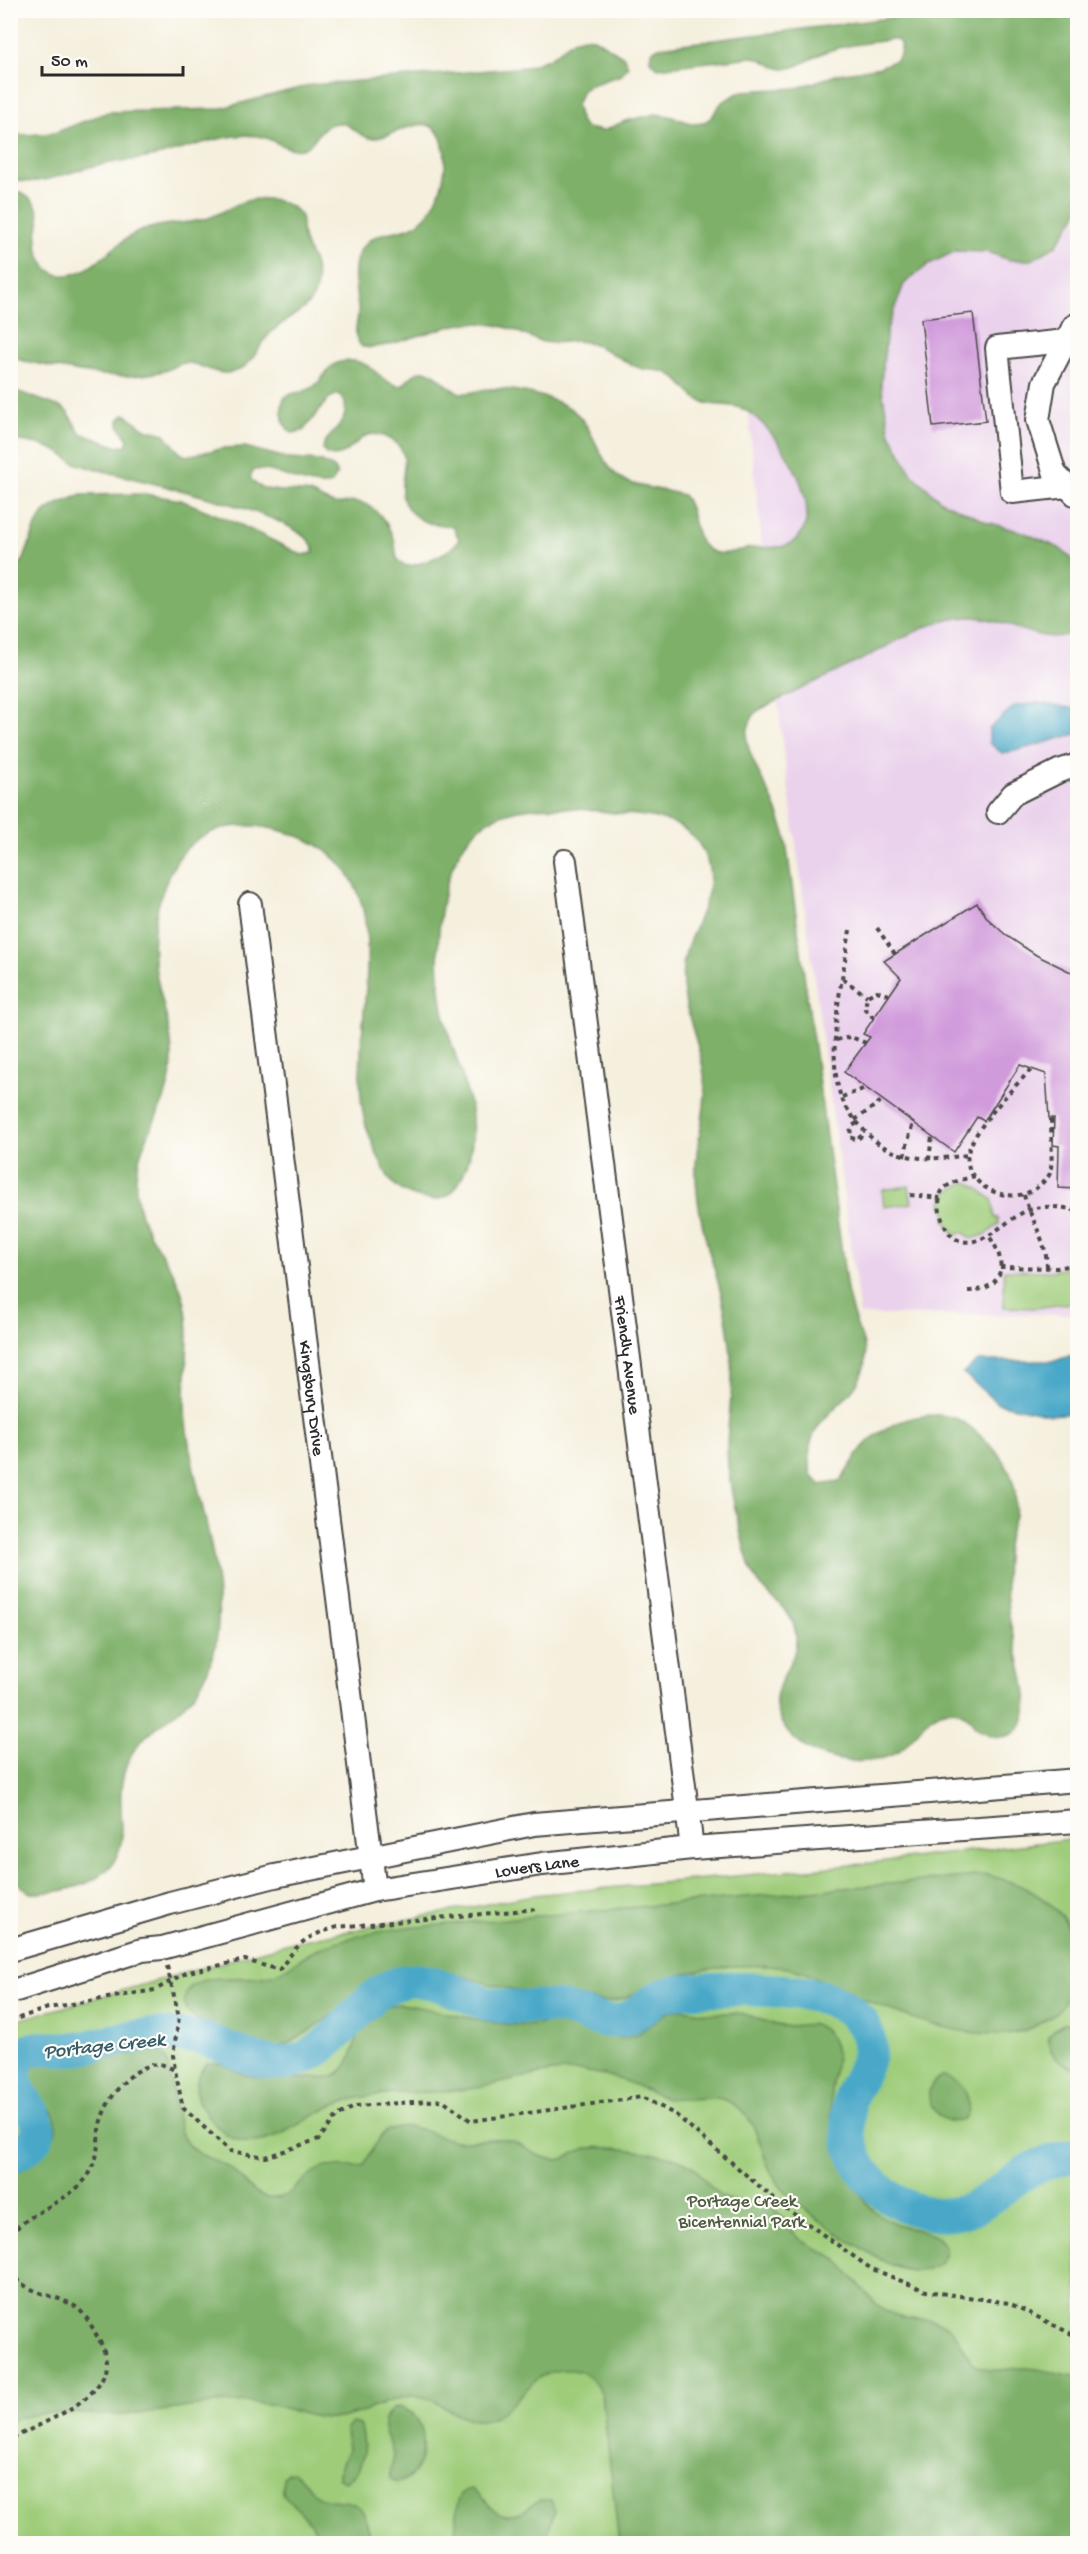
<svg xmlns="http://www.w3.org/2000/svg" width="1088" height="2554" viewBox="0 0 1088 2554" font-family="'Gochi Hand',sans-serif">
<rect width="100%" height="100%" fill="#fdfcf7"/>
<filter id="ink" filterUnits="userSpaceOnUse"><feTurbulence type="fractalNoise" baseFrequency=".0167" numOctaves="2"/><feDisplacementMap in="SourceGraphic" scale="12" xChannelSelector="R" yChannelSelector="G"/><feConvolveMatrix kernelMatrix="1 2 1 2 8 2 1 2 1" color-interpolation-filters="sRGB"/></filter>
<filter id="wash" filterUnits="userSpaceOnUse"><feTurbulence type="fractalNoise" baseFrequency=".008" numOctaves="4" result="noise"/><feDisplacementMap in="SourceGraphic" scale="24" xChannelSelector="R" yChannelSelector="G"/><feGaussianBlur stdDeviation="1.35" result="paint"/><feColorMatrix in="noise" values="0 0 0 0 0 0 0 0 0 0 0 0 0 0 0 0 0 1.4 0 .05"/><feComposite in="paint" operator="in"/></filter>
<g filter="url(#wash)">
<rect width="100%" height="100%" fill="#f5efdd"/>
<!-- built -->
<path fill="#ead1ec" d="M1077,68L1078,1314L860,1315L782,740L718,117Z"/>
<!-- green -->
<path fill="#9ecc79" stroke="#647c52" stroke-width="1.5" d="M965,1182C975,1183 983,1194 992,1199L995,1218H998L999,1224L987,1234L972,1239L963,1232L955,1236L945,1220L946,1212L942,1204L944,1194Z
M909,1186L912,1203L884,1207L882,1190Z
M1077,1266V1302L1036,1308L1004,1307V1270L1050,1271Z
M1071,1839L1078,1908L1077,2025L1066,2023L1067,2066L1077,2070V2543L11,2544V2022L293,1942L533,1895L862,1864Z"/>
<!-- forest -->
<path fill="#7eb069" stroke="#546e4a" stroke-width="1.5" d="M944,11H1077L1078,211L1075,217L1056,246L1032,260H1010L987,252L956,251L929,264L904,284L887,329L881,384L890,433L912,474L941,501L987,522L1025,533L1059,548L1077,563V630C1047,651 1005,617 971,617C936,617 899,640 869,656C832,674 794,692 757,711C735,737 755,764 767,789C775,803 780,818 785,834L847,1290C849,1299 851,1309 854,1317C857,1330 865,1339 865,1353C868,1395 820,1408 811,1442C808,1452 810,1464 811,1475L821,1485C827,1483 835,1484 840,1480C844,1477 859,1451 863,1447C881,1427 909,1415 935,1415C959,1414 971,1427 987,1442C1009,1462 1019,1485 1015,1515C1014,1522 1011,1528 1009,1534C1004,1560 1005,1590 1009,1616C1013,1641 1032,1694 1025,1716C1018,1741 995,1741 977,1728C972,1724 969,1716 963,1713C958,1710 950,1710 944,1711C924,1716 915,1740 899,1751C867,1771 809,1761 787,1731C756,1690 799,1671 796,1636C794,1613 776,1602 762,1587C751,1574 750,1567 745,1551C737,1518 728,1483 727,1450C727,1423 733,1396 732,1368C730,1335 724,1300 714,1268C704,1236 695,1201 696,1168C696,1141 706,1114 705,1087C704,1046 679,1009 683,967C687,926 725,893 703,851C686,817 649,816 615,813C575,809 531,801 494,818C431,848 432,967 446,1024C458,1071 483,1113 468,1162C464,1174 458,1190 447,1196C430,1205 403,1195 391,1181C383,1171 370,1138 366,1126C339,1034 421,875 292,834C259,823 224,820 194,842C178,854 169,874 162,893C153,919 151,945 156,973C162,1006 176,1039 171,1073C165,1115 133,1145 136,1189C139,1238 173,1257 184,1300C194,1340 181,1382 186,1422C193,1490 222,1554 218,1624C217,1650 208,1679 190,1699C165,1727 135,1732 124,1773C118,1794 122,1813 122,1834C120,1882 70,1893 30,1893L10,1877L11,577L24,559L36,525L44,513L55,505L81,495L145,494L181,500L241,525L302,555L313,553L314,549C303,510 118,478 78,464C71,462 65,456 59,452C43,444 27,441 11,440V389L63,408L68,413L80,433L118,447L126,445L128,440L119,426V420L125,414L145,429L165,434L180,453L186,456L225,448L245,447L290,459L320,461L334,468L337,474L333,482L327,485C302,487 272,466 254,470L250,477C259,496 292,489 309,493C318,496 326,502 335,504C342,505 350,501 357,502C376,504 388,523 394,540C396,545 395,552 397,558C403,573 424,562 434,558C444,553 454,549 459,539L453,527C442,523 428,526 418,518C380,491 425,459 390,439C355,420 354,465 326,454L323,449L324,443C336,428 348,423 345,402L338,394L329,398L303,431L292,433C285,428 283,422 282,413C279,387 299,397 313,387C328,376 327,359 354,361C374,363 381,385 402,386C406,382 410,377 415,374C433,361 445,390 461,393C470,395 479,389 488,389C511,387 543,395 564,405C594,419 594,456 618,476C634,489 663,488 683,495C695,510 692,531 703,545C715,560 735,551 750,548C769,546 787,552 800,535C825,502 774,424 743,409C729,402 712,408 699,400C687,393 680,378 668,373C659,369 647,371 637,367C620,360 607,348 589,343C574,338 559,345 544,342C533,340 524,334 514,330C503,326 491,324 479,323C448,320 379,355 361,346C350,332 360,322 358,307C354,279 347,246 382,234C392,231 404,231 413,226C439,212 451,168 442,141C430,104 392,141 370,138C354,135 348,117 329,125C317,130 315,145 302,149C289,152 275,140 263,137C250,134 236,135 223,138C202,142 182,150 161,155C139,160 116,161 94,166C67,172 38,188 11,179V136L54,133L108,112L218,109L311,85L527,67L550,58L573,40L584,37L594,38L624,57L628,66L621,75L588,86L582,91L576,105L581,123L586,128L603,131L625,121L655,114L669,116L694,124L703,123L711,118L722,102L742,91L797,88L839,74L880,67L896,60L900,55L901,45L897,40H891C871,42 850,44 831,50C816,54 798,69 783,69C772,68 764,58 752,57L658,68L650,61C650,53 652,50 659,47Z
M11,189C27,194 41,204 39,223C39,229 36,235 37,241C37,255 46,274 61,275C89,278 111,246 134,234C157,222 181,225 205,219C221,215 234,203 250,200C262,198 276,199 286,204C307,215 300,219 303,237C305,247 312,256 315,266C326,313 287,311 266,338C257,350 251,366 236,371C216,378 205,364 188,363C180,362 174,367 167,370C156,374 142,375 131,376C95,377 59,368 24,361L11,357Z
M987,1875C1016,1882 1043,1893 1063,1918C1071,1929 1072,1940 1074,1954C1075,1965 1077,1976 1073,1987C1063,2014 1032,2033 1003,2034C949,2036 893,2012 844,1991C827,1984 811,1973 793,1969C755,1961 693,1967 657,1983C639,1990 625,2002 605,2002C593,2002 580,1996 567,1994C551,1991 534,1992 518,1990C483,1985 450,1968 415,1970C378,1972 329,2022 296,2039C288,2044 279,2049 270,2048C250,2048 216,2028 198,2020C190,2014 183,2009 185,1998C190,1968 247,1982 268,1976C284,1972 294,1962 308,1954C334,1939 367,1934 396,1929Z
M399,2004C434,2008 469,2020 504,2024C514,2025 526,2026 537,2025C548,2023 558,2019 569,2020C588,2022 604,2039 623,2038C644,2037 653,2016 672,2011C684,2007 694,2011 705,2013C716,2015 727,2012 738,2013C752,2015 763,2022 777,2025C793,2030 811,2018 824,2030C844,2046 833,2070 831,2091C827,2130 846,2185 875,2211C890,2225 909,2227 928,2233C960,2245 942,2270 916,2271C900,2271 884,2262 871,2254C844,2238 791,2204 774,2178C761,2157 761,2130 743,2112C719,2088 701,2102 673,2099C662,2098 653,2092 642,2088C623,2080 601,2072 579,2071C549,2069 512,2081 482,2087C455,2092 427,2092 400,2093C379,2094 355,2097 335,2105C294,2121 251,2170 212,2121C207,2115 201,2108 198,2101C194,2087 197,2074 207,2063C225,2062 229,2069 245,2075C256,2079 327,2080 336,2075C364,2059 343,2015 399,2004Z
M1066,2023L1077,2025V2070C1053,2061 1032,2037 1066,2023Z
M132,2046C142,2047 156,2046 163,2054C175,2067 170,2119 186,2142C196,2157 219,2159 232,2170C244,2180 252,2195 268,2198C294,2201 303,2173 323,2168C337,2164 350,2170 364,2165C371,2153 377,2134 391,2129C414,2120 434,2138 456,2141C476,2143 496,2134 515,2142C524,2146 532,2154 543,2157C569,2166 569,2150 589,2148C609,2146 665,2153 683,2161C699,2168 706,2184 719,2195C733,2206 752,2198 767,2205C782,2212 787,2228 799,2238C810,2248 827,2250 838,2261C852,2274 863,2291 877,2304C903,2327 927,2312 949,2327C962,2336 963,2355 975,2364C988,2375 1009,2368 1024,2368C1042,2368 1059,2375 1077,2376V2543H619L602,2394C595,2381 588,2372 572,2370C526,2365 519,2417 480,2420C475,2421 467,2418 462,2416C446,2411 436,2398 418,2396C397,2394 363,2415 339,2418C311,2421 287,2405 259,2403C212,2400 165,2413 119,2415C83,2416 44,2407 11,2421V2174C31,2169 65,2139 54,2115C45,2096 17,2098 27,2066L40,2058L76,2057Z
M942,2076C963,2078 976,2101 963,2120C936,2130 914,2089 942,2076Z
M400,2407C434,2416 429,2475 397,2483L390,2478C389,2471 393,2465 393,2459C394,2438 373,2431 392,2409Z
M352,2423L359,2425C368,2440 364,2476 344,2481L338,2477V2473L348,2450L346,2430Z
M293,2472C305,2477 306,2488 316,2495C330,2505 354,2495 363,2512C368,2522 368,2533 373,2543H322L312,2524L283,2494V2478L287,2473Z
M471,2489C480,2492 483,2498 489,2505C506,2524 523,2513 539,2500H551L555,2511L544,2543H447C451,2538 455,2533 456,2526C459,2512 452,2493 471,2489Z"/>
<!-- water -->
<path fill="#49a8c8" stroke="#3a6a7a" stroke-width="1.5" d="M1038,703L1077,709V734C1052,739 1028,750 1002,753L989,743V729L1014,706Z
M1077,1353V1413L1051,1415L997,1403L963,1373L978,1361H1055Z"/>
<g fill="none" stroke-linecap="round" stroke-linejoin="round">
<!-- river -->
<path stroke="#49a8c8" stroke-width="34" d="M10,2157C74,2129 9,2103 15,2070C16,2062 19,2056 25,2052C39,2045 60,2050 75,2049C90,2047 103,2043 117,2040C145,2034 175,2033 203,2039C230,2046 256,2066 284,2063C339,2058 358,1988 407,1981C435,1977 462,1997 489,2004C513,2010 535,2004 560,2008C579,2011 595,2022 615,2021C635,2021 646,2001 665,1995C693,1985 799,1988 828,1999C856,2009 878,2033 866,2064C861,2077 852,2089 849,2103C841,2159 876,2202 929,2213C974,2222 995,2190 1030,2170C1045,2162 1061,2158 1078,2155"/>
</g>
<g id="blocks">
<!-- building -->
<path fill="#d09adb" d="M973,313L986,421L933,427L921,319Z
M977,903L988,919L1007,936L1036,955L1077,975V1189L1058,1188L1059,1146L1053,1145L1054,1118H1049L1046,1074L1020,1065L984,1121L977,1117L954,1152L844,1072L870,1037L863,1034L901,978L884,961Z"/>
</g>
</g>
<g filter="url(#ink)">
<use href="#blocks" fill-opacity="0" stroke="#494846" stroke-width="1.5"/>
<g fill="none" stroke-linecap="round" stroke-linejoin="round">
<!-- minor casing -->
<g stroke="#494846" stroke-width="26">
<g id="minor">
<path d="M1066,341L997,348L1012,492L1067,486"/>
<path d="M1075,494L1055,474L1038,420L1044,383L1074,326L1078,324"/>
<path d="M998,812L1013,794L1059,771L1078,765"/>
<path id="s1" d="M565,861L692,1848"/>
<path id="s2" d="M250,904L375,1890"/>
<path d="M10,1950L170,1903L275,1876L534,1824L1078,1780"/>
<path id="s3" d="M10,1992L142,1950L162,1948L375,1890L542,1864L692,1848L1078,1821"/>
</g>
</g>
<!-- path -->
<path stroke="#494846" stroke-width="4" stroke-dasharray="4.5 4.5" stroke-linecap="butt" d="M877,928L895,954
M850,930C843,976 826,1049 840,1094C844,1106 854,1119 863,1129C891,1162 928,1161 967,1155
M843,979L867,996
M874,1018L865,1009L867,996L877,991L889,995
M836,1040L851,1037L866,1043
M1031,1070C1014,1086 973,1130 968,1153C962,1188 1016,1210 1041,1184C1044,1181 1049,1177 1050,1173C1053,1163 1051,1131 1051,1118
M842,1097L866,1088
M855,1120L883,1100
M857,1123L851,1127L850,1137L857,1140L865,1132
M904,1156L913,1123
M929,1160L932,1136
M975,1176C965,1179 948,1182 942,1191C934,1204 944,1235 958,1240C985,1250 1008,1215 1032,1209C1047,1205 1063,1207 1078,1211
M910,1195L940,1198
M1024,1195C1031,1221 1047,1240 1047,1268
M1076,1210L1078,1203
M1000,1267L1057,1268L1078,1264
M968,1291C1006,1290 1008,1260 988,1235
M167,1966L179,2017L173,2055L175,2070
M10,2021L48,2008L155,1990L188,1972L245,1960L279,1970C301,1941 302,1938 337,1927L537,1909
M10,2235C31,2210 68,2203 87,2177C101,2158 96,2144 100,2124C107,2098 129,2067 158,2064C163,2064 170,2068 175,2070L183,2108L230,2151L266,2157L319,2139L337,2116L356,2106L443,2100L471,2121L642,2097L676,2115L780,2204L870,2268L926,2291L1009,2303L1078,2337
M10,2272C27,2294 49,2293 71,2304C85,2311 92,2327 99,2340C131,2394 44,2420 10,2440"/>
<!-- minor -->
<use href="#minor" stroke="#fff" stroke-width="22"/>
</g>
</g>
<g text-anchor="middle" stroke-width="4.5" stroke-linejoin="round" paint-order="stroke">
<!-- street labels -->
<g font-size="18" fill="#2b2b2b" stroke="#fdfcf7">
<text dy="6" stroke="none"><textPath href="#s1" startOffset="498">Friendly Avenue</textPath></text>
<text dy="6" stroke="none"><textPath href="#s2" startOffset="498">Kingsbury Drive</textPath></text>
<text dy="6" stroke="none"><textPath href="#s3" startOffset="543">Lovers Lane</textPath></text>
</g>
<!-- park labels -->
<g font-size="18" fill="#4e5b42" stroke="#fdfcf7">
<text x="742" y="2206">Portage Creek<tspan x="742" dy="21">Bicentennial Park</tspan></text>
</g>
<!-- water labels -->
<g font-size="20" font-style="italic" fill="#375d6a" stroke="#fdfcf7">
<text transform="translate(104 2044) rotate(-6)" y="7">Portage Creek</text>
</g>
</g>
<!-- margin -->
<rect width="1088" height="2554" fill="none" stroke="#fdfcf7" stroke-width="36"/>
<!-- scale -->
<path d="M42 66v9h141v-9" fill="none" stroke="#2b2b2b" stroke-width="3"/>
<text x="51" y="66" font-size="18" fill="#2b2b2b" stroke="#fdfcf7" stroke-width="4.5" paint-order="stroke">50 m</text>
</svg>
